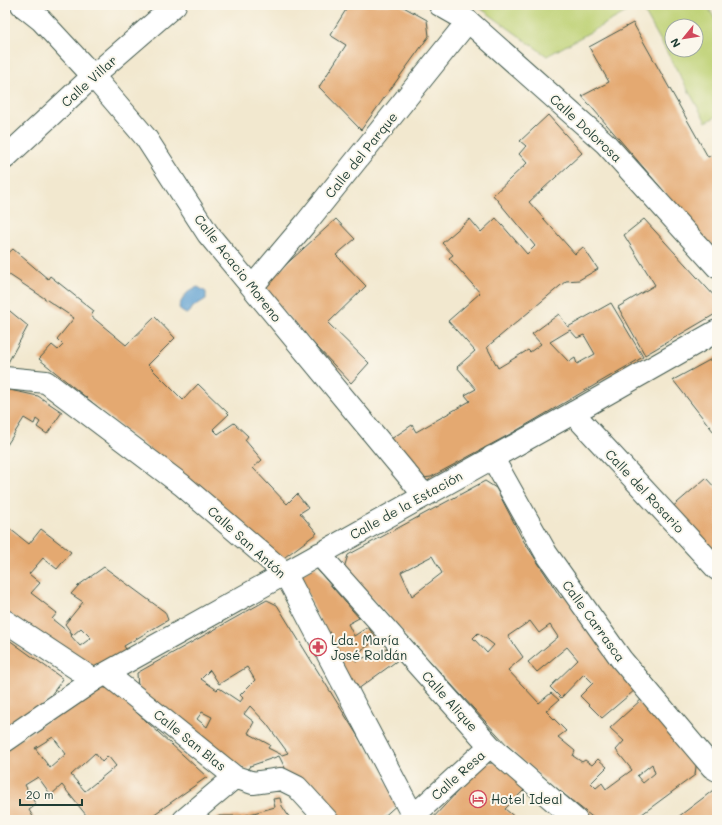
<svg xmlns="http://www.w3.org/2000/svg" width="722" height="825" viewBox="0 0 722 825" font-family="Mali,sans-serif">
<rect width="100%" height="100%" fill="#fbf7ec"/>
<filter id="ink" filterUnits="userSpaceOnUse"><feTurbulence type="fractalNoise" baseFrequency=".025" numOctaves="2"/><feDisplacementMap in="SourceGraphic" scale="8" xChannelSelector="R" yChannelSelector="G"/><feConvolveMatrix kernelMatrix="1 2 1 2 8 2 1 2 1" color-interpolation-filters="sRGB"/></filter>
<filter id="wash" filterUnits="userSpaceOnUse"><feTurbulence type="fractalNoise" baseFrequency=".012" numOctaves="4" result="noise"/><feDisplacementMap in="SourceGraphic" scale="16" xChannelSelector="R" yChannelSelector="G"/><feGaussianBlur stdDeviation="0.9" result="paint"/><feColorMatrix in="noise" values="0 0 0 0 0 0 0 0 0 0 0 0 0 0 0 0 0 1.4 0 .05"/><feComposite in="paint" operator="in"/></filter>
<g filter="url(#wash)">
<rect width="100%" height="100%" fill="#f2e8cf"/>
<!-- green -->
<path fill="#bed174" stroke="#6e8754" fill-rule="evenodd" d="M476,5H639L547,56Z
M654,5H707L717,23V116L706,122L644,11ZM672,26H696V50H672Z"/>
<!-- water -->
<path fill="#5ea0d1" stroke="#3e6e82" d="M198,287L206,292V299L193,307L190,312L186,314L181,311L179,307C182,298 188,289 198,287Z"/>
<g id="blocks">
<!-- building -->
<path fill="#e4a971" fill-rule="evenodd" d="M349,5H400L427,20L429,36L361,130L319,87L346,45L330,35Z
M633,23L708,157L717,152V253L582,96L609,82L589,47Z
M548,115L582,153L529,202L575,254L583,247L598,269L579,280L566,281L487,347L498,368L528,350L530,352L541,344L532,334L559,314L568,327L611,303L643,357L514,432L431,477L423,478L391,439L412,425L416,432L470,401L465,395L476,389L457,367L475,351L448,321L480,293L449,258L453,255L442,243L470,219L481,232L496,218L527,254L535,246L493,195L527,163L519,154L526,146L520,141ZM570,330L577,338L584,335L595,354L577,364L575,358L569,362L550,342Z
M336,219L355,239L336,255L366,286L328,323L369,363L351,383L265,292L270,279Z
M644,219L717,299V313L645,355L618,307L655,285L624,235Z
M13,249L48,279L50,276L94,311L91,316L126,345L155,317L175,338L148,365L183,400L198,384L229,414L213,429L218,434L234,423L248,436L245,440L262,460L253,468L287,504L297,494L308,508L300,513L317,533L281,560L247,531L222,504L219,506L39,359L52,345L58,350L63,345L57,339L74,318L5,272V256Z
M5,307L28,326L5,368Z
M717,356V436L673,380Z
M5,389L38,396L62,412L47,434L37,427L40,422L36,419L34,424L24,418L7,445L5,444Z
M706,478L717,490V560L670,509Z
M485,481L496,488L523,540L561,598L565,595L614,662L611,664L635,690L602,718L580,696L593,683L584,674L561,698L550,687L578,660L567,647L537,672L528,662L558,637L550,625L539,633L530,621L508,636L523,657L508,670L539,703L551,693L559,700L546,711L566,731L558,737L575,751L573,756L582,762L585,760L592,765L598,759L607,767L591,783L596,788L602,783L606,789L632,770L616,750L624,741L610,728L643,698L697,758L695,775L634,820H596L520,759L344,568L348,555ZM432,556L442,573L412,596L401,572ZM478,633L494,645L487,653L473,638ZM652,764L655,773L643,783L637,776Z
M5,525L29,544L41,529L71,552L57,569L43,558L29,574L40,583L31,593L57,613L52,619L72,635L71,636L80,646L91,638L81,628L73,635L65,624L83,602L71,594L79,585L104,567L165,612L168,620L124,646L127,651L92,672L5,611Z
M315,567L359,618L348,624L354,636L368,627L377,640L352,656L356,661L388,648L398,660L354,692L299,575Z
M267,600L277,605L399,803L380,820H346L328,814L273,772L285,768L279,756L250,766L247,770L208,750L138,689L137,673ZM247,667L255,680L240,695L243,698L240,702L219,688L217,690L201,679L210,670L219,684ZM250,706L266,723L288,753L282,755L268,748L270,745L248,733L254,722L244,714ZM202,712L212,717L207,727L197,719Z
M5,637L63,679L42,707L5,733Z
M100,687L111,689L207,777L146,820H90L62,785L51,795L38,777L25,785L36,805L29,810L35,820H5V749ZM53,737L66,754L50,768L35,748ZM95,753L102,762L108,756L116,766L85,791L71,775Z
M717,742V753L712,746Z
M484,763H498L526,788L505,809L516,818L514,820H431Z
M717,787V820H674L703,798Z
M280,798L282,806L291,820H214L219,816H243L275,807L273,799Z"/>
</g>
</g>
<g filter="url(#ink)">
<use href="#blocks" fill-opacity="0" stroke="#3f574b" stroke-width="1"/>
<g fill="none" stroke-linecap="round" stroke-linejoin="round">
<!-- street casing -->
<g stroke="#3f574b" stroke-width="24">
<path id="street" d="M22,5L41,20L93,76L146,138L208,234L424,495
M440,5L468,21L605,143L717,267
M5,158L93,76L175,5
M252,287L306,223L468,21
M5,378L46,382L182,485L285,573L413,816
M573,413L717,569
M492,457L546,553L621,659L712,767L717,770
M319,554L490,746L576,820
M5,621L94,680
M107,674L235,777L253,783L281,779L297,787L327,820
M184,820L235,777
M409,820L490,746"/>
</g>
<!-- secondary casing -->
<g stroke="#3f574b" stroke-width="24">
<path id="secondary" d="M5,741L94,680L573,413L717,331"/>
</g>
<!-- street -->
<use href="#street" stroke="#fff" stroke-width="22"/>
<!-- secondary -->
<use href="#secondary" stroke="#fff" stroke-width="22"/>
</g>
</g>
<!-- icons -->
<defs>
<g id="pharmacy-ring" transform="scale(0.9)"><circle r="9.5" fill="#fbf7ec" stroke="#d1495b" stroke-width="1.5"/><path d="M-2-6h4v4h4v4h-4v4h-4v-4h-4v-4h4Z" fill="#d1495b"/></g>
<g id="hotel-ring" transform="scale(0.9)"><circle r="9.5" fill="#fbf7ec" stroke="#d1495b" stroke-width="1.5"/><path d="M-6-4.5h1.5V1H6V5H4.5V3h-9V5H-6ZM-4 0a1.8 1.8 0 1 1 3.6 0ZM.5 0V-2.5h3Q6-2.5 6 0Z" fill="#d1495b"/></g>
</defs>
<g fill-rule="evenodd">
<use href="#pharmacy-ring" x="318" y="647"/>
<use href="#hotel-ring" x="478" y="799"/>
</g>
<g text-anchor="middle" stroke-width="4" stroke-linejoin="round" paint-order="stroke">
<!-- street labels -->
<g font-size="13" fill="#1f3d34" stroke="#fbf7ec">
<text transform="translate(89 81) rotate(-42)" y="5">Calle Villar</text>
<text transform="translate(586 128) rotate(43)" y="5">Calle Dolorosa</text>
<text transform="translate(361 155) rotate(-51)" y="5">Calle del Parque</text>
<text transform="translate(238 268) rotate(52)" y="5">Calle Acacio Moreno</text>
<text transform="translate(645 491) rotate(47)" y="5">Calle del Rosario</text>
<text transform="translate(406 505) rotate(-29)" y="5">Calle de la Estación</text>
<text transform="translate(247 542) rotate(42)" y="5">Calle San Antón</text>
<text transform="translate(594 621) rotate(54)" y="5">Calle Carrasca</text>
<text transform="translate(450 701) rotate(48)" y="5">Calle Alique</text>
<text transform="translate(190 740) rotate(39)" y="5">Calle San Blas</text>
<text transform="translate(458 775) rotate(-42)" y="5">Calle Resa</text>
</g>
<!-- poi labels -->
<g font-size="13" fill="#1f3d34" stroke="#fbf7ec" text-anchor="start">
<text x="331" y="645">Lda. María<tspan x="331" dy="15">José Roldán</tspan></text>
<text x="491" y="804">Hotel Ideal</text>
</g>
</g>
<!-- margin -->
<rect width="722" height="825" fill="none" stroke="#fbf7ec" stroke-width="20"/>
<!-- north arrow -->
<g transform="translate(684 38) rotate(240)"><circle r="19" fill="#fbf7ec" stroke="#a3ada2"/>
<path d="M0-3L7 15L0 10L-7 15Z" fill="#d1495b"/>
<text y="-6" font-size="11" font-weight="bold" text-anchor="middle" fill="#1f3d34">N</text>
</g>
<!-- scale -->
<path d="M20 799v6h62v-6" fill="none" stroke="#1f3d34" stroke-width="2"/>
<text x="26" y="799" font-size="12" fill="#1f3d34" stroke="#fbf7ec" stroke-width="3" paint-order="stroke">20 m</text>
</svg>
